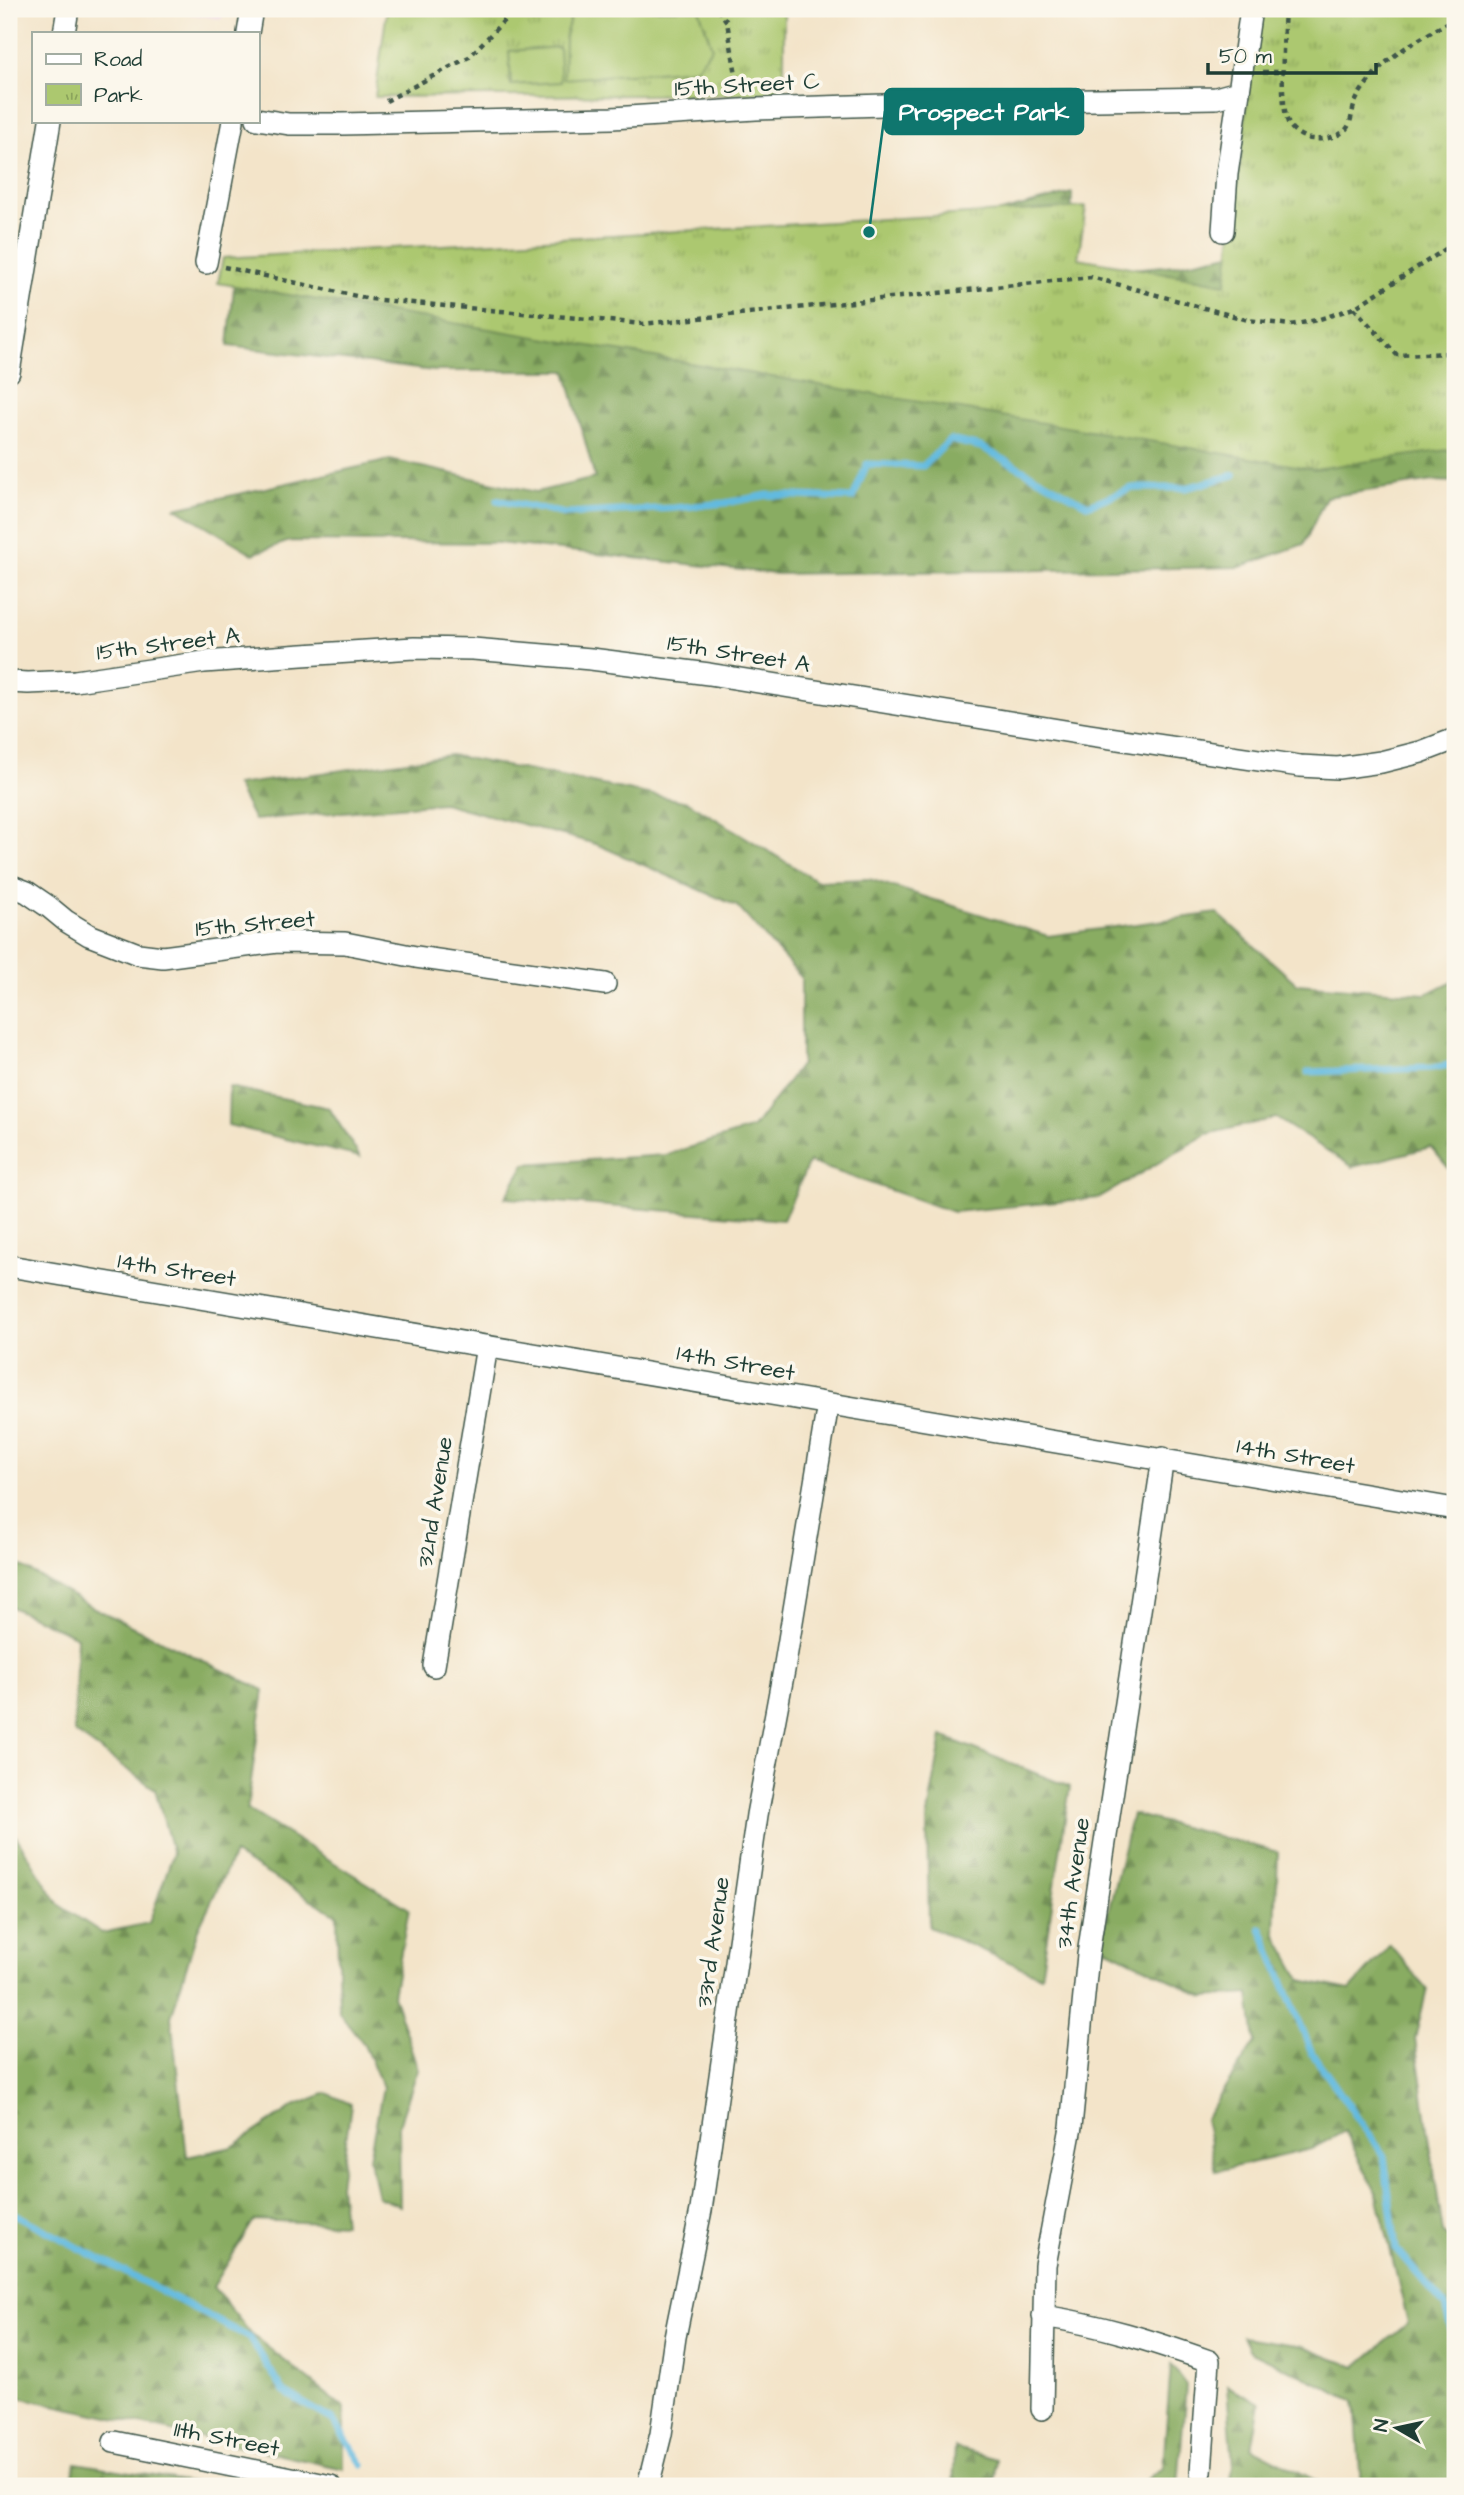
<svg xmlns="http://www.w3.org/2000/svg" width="1464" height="2495" viewBox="0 0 1464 2495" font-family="'Architects Daughter',sans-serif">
<defs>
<pattern id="forest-firs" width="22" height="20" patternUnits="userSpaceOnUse" patternTransform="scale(1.75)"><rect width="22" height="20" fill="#89ac62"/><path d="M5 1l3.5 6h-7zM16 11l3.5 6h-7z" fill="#6f8d52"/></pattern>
<pattern id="park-tufts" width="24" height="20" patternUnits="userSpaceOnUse" patternTransform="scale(1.75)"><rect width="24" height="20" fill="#acc86f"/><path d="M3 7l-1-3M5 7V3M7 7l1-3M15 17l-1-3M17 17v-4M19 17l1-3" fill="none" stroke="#8ba45c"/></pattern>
</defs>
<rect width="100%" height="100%" fill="#fbf7ec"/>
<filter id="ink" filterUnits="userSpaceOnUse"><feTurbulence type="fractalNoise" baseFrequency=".0143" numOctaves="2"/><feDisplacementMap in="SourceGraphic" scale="14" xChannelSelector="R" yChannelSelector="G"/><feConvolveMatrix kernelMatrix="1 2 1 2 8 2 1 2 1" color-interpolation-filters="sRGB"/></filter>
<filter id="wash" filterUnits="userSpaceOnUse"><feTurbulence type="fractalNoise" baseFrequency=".00686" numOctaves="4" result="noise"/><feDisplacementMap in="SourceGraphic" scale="28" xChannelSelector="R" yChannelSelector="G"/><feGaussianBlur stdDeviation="1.57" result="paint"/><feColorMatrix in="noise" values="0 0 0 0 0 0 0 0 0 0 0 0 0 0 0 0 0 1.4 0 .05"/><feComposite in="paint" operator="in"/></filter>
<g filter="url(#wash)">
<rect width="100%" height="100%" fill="#f3e4c9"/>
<!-- built -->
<path fill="#ecd1e9" d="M158,9H224L222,19Z"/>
<!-- forest -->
<path fill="url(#forest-firs)" stroke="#54744b" stroke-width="2" d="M1072,193L1070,259L1107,271L1176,265L1240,252L1455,369V482L1434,481L1326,497L1304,544L1240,567L778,574L498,543L290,541L253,554L176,508L390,460L536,492L595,478L566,371H434L228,346L236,267L975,219Z
M450,755L688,802L817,881L869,879L1048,936L1217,913L1297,984L1426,994L1455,980V1176L1431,1147L1353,1167L1276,1118L1207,1134L1099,1198L953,1212L809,1162L783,1220L505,1198L525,1164L666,1155L753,1128L801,1064V977L737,906L596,844L443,803L254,820L236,785Z
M229,1087L329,1108L360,1157L228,1125Z
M14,1562L92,1607L264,1690L247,1809L409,1909L393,1995L418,2069L399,2125L400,2206L378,2197L369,2158L383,2087L363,2043L339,2012L337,1915L234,1854L198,1929L171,2017L187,2157L232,2147L294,2106L327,2093L351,2104L340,2185L344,2224L254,2220L213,2287L251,2334L344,2408V2469L9,2395V1825L59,1905L102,1933L149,1923L173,1854L155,1789L74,1732L77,1637L9,1606V1569Z
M942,1736L1070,1787L1041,1976L929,1927L927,1820Z
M1132,1814L1278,1852L1275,1933L1301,1980L1350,1990L1390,1945L1427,1989L1415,2039L1443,2233L1455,2245V2486H1361L1355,2401L1250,2351L1243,2337L1303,2346L1356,2367L1408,2323L1377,2194L1345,2131L1311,2149L1216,2171L1205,2119L1255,2042L1249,1994L1205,1997L1100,1945Z
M1171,2365L1186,2385L1178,2486H1138L1163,2467Z
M1227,2386L1260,2403L1252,2448L1319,2482V2486H1234L1231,2480L1233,2466Z
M955,2448L997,2459L994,2486H953Z
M76,2463L215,2486H70Z"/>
<!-- park -->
<path fill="url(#park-tufts)" stroke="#668252" stroke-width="2" d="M387,9H784V94L375,97Z
M1258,9H1455V449L1314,469L218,283L223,258L1086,207L1078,258L1226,284Z"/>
<!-- pitch -->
<path fill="#acc86f" stroke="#668252" stroke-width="2" d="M573,9H699L712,47L696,69L564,79L565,36Z
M559,47L561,82L511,85L509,51Z"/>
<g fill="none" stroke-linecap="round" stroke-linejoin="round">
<!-- stream -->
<path stroke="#62badf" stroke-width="7" d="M497,500L565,514L674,508L725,503L768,495L853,498L867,464L923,466L950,440L981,447L1088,505L1132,488H1186L1234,475
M1308,1072L1432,1068L1455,1064
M1261,1928L1312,2053L1384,2156L1396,2249L1445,2306L1455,2344
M9,2211L250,2338L284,2392L333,2420L363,2465"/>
</g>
</g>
<g filter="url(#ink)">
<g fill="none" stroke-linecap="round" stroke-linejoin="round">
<!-- street casing -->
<g stroke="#3f564a" stroke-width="24">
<path id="street" d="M64,33L68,9
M248,33L252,9
M257,119L289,124H342L612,118L756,109L980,102L1216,98L1238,92
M1223,231L1227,174L1251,9
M206,263L233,121
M9,372L50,121
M9,682L28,683L75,681L204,662L302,655L414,648L473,649L591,659L709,674L1090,735L1300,766L1338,768L1381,762L1421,752L1455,739
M9,885L27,892L49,907L66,921L89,935L138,954L163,957L277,942L345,943L416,957L605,984
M9,1266L1455,1509
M434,1666L487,1346
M1043,2316C1102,2325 1152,2341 1209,2361L1201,2472
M1042,2409L1045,2265L1071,2127L1088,1955L1163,1458
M114,2442L331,2486
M648,2486L661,2434L675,2337L701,2210L757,1815L784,1670L828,1404"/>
</g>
<!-- path -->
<path stroke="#3f564a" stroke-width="4.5" stroke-dasharray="5 5" stroke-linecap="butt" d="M718,9L727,22L739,92
M1285,9C1284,31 1278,109 1290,126C1294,132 1305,139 1312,139C1321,140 1335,138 1343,132C1352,126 1351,113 1355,103C1358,95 1363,88 1369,81C1390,52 1425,37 1455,18
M1263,72H1284
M386,101L469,57L515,9
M224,267L370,299L643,324L1091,277L1248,320L1291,325L1317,320L1354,308L1455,243
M1354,308L1397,355L1450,353L1455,350"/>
<!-- street -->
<use href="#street" stroke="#fff" stroke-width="21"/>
</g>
</g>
<g text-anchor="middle" stroke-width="7" stroke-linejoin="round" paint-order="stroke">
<!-- street labels -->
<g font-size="23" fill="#1f3d34" stroke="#fbf7ec">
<text transform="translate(747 84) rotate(-3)" y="8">15th Street C</text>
<text transform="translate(168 643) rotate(-7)" y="8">15th Street A</text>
<text transform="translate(739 653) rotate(9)" y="8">15th Street A</text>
<text transform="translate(255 923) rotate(-5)" y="8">15th Street</text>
<text transform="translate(177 1269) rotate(9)" y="8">14th Street</text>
<text transform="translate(736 1362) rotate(10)" y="8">14th Street</text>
<text transform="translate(1296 1455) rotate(10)" y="8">14th Street</text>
<text transform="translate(434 1502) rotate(-81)" y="8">32nd Avenue</text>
<text transform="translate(1072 1883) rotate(-82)" y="8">34th Avenue</text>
<text transform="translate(712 1942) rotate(-82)" y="8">33rd Avenue</text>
<text transform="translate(227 2438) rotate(11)" y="8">11th Street</text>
</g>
</g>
<!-- callouts -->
<path fill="none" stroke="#0f766e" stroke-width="2.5" d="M869 232L885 111"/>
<circle fill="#0f766e" stroke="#fbf7ec" stroke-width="2.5" cx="869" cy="232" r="7"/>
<rect fill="#0f766e" stroke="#0f766e" stroke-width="2.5" x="885" y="89" width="198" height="45" rx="7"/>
<g font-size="24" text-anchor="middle" font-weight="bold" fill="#fff">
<text x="984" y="120">Prospect Park</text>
</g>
<!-- margin -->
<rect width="1464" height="2495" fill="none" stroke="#fbf7ec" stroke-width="35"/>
<!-- legend -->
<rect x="32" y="32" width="228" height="91" fill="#fbf7ec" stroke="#a3ada2" stroke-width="2"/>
<rect x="46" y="54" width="35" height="10" fill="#ffffff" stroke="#a3ada2" stroke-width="2"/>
<text x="94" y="66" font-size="21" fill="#1f3d34">Road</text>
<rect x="46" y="84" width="35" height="21" fill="url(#park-tufts)" stroke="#a3ada2" stroke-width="2"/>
<text x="94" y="102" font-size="21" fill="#1f3d34">Park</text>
<!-- north arrow -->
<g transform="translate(1397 2428) rotate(279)" stroke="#fbf7ec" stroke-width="5" paint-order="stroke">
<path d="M0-5L12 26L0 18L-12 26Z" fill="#1f3d34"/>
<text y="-10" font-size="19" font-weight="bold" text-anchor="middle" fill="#1f3d34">N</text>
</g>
<!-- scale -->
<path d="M1208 63v10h168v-10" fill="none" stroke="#1f3d34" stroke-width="3.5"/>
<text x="1219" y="63" font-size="21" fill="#1f3d34" stroke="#fbf7ec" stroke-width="5" paint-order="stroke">50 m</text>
</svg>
